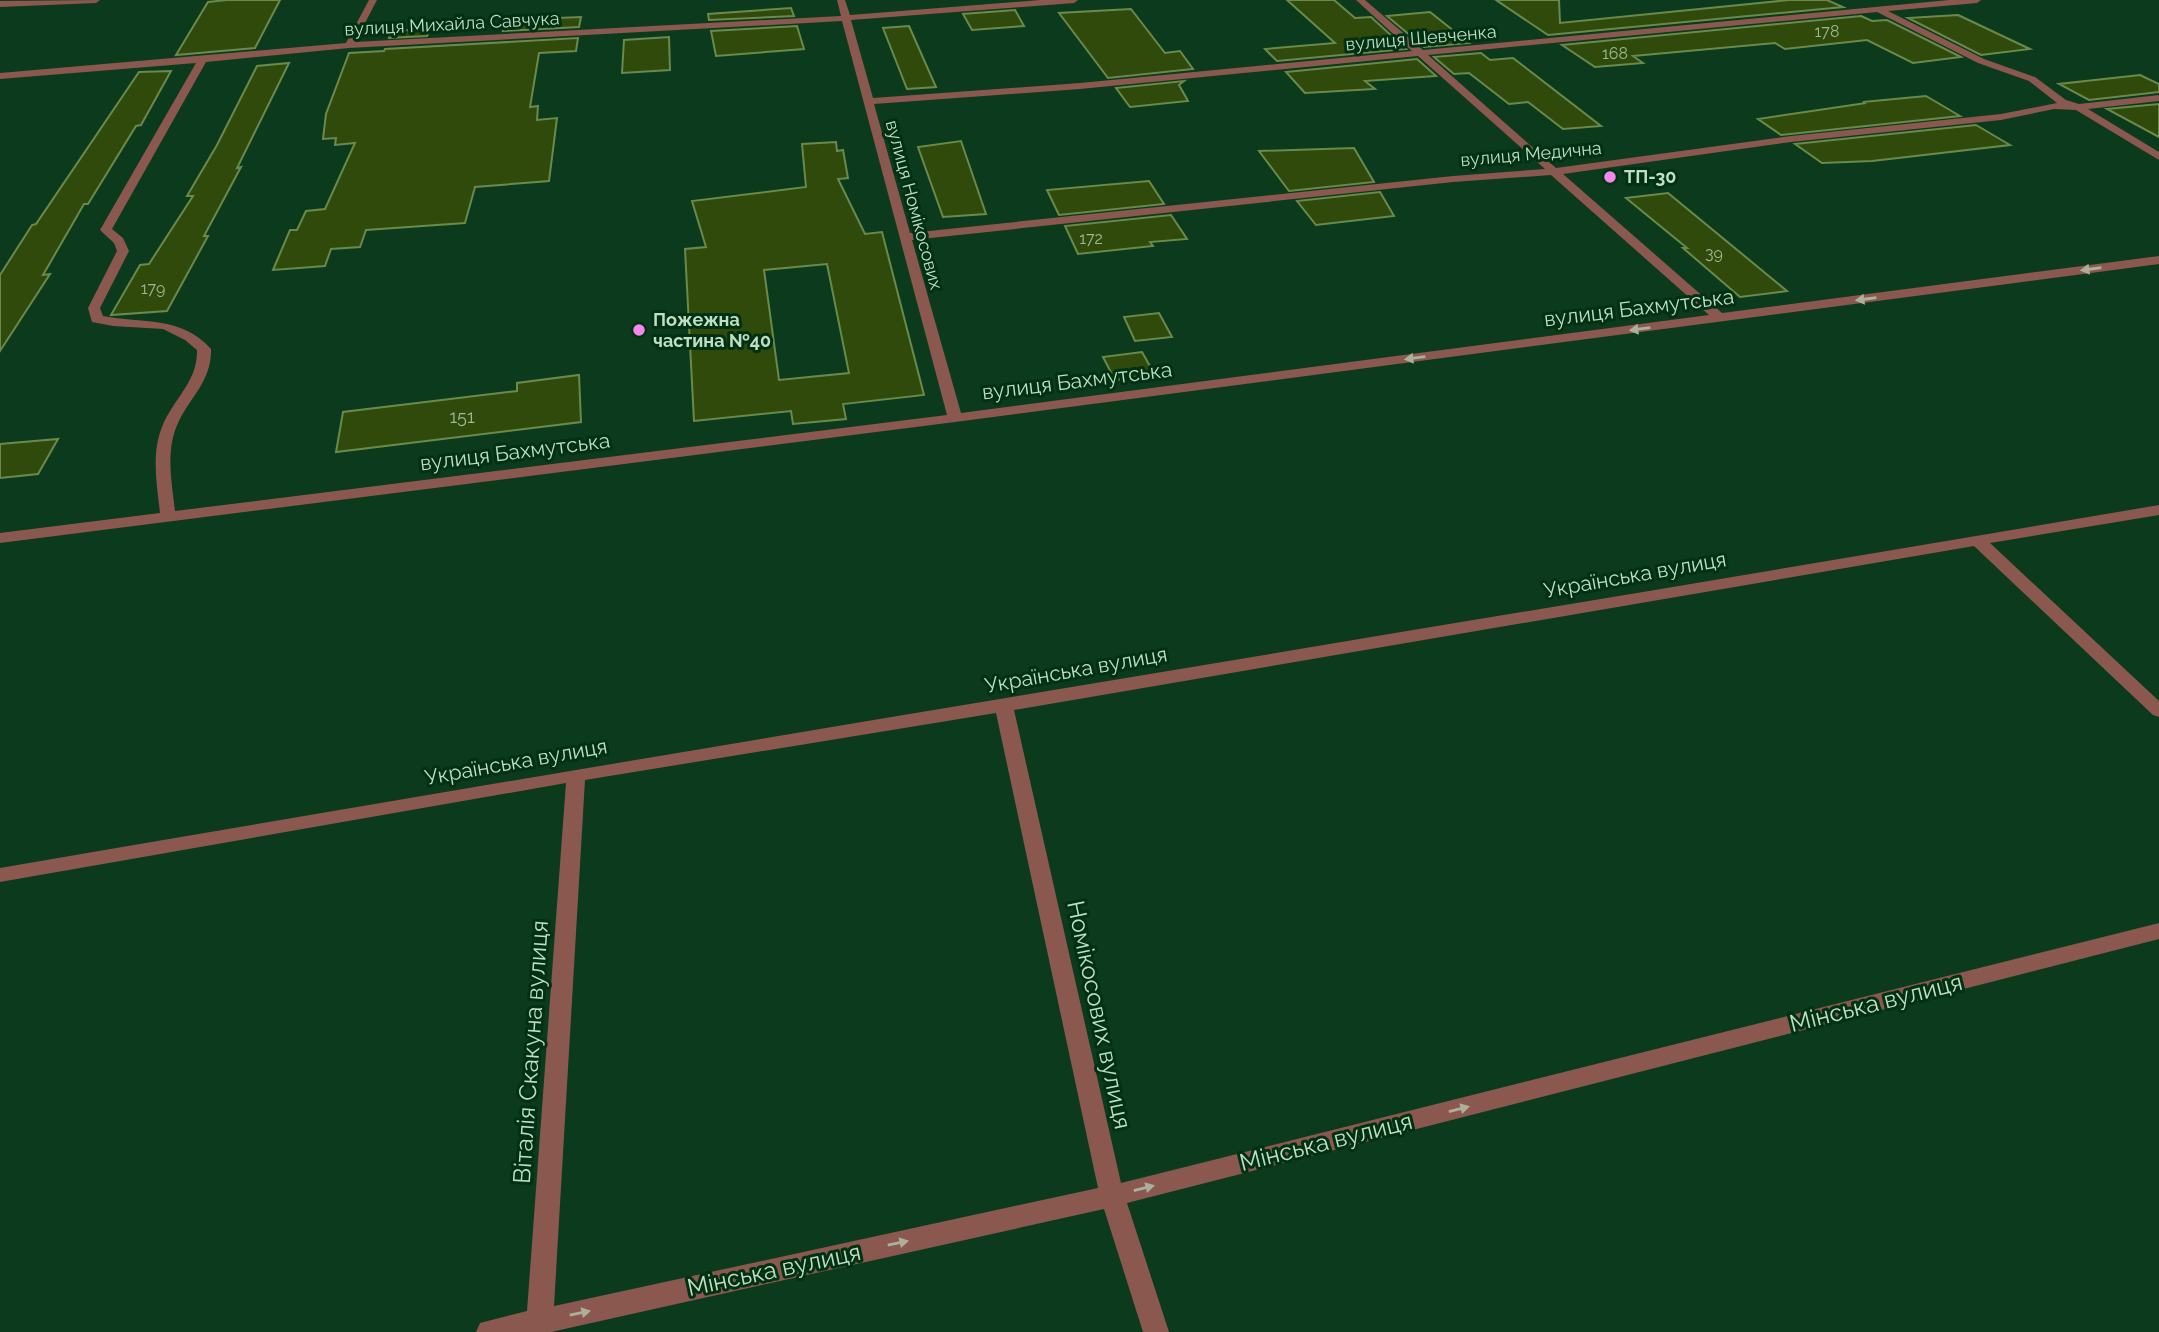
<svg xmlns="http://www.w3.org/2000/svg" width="2159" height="1332" viewBox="0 0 2159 1332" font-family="Raleway,sans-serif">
<rect width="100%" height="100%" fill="#0b3b1c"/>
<!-- building -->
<path fill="#2f4a0a" stroke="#6a894c" stroke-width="2" fill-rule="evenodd" d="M227,0H280L255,48L176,55L208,2Z
M1287,0H1334L1355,18L1371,17L1406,49L1277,61L1265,49L1335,43Z
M1496,0H1559L1560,23L1789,0H1827L1843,7L1548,35Z
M791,8L794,16L709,20L708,14Z
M1131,9L1165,53L1180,51L1193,69L1108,78L1059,13Z
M1015,10L1024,26L972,30L963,14Z
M1430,12L1469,43L1424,47L1387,16Z
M1958,15L2030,49L1981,55L1908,18Z
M1861,16L1872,21L1887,20L1961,57L1913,63L1867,40L1785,49L1775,43L1633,56L1643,63L1595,67L1562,45Z
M581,17L579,27L503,31L507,20Z
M797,26L804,49L716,56L711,31Z
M909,26L936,87L907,89L883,28Z
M430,29L427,36L389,38L391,31Z
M669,37L670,70L622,73L624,40Z
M578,38L576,51L539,53L530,107L538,106L537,120L557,118L549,181L475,187L465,223L366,230L360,247L331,249L325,266L273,270L290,230H297L306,211L325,209L355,143L335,145L336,138L323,139L326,114L349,53L384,51L385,49Z
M1481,53L1490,60L1513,58L1601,126L1563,129L1528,102L1509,104L1469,73L1454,74L1434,57Z
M1417,59L1436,76L1365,81L1375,89L1305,93L1286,72Z
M289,63L237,168L241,167L204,236H208L167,311L111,315L140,265L149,264L193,196H187L217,145L257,66Z
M171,71L141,125L136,126L88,204H84L43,275L50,274L0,351V275L32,225L36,224L139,72Z
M2140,75L2159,84V92L2089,100L2059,84Z
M1184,81L1179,85L1188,101L1130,107L1116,88Z
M1926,96L1960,116L1781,135L1758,119L1866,103L1863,102Z
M2159,104V137L2107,109Z
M1976,125L2010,145L1872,161L1822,163L1795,144Z
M961,141L986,214L943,217L918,147Z
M836,142L837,151L843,150L848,178L838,179L865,234L882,232L924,395L843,404L846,419L793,424L791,411L694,421L685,249L706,247L692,201L806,187L802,144ZM827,264L849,373L779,380L764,270Z
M1354,148L1374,182L1289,191L1259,151Z
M1149,181L1164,204L1059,215L1047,190Z
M1380,192L1394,216L1316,225L1297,201Z
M1668,193L1787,291L1740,297L1683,248H1687L1626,198Z
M1171,215L1187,239L1150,242L1153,246L1078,254L1065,226Z
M1159,313L1172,337L1135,341L1124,317Z
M1142,352L1155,375L1115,380L1103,357Z
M579,375L581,422L336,452L343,412L517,391V383Z
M58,439L38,474L0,478V444Z"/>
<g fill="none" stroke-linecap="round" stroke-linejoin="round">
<!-- minor -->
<path fill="#8a584f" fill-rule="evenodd" d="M100,0L96,3L0,7V1Z
M369,0H377L355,42L841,16L837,0H845L850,15L1040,0H1078L1074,3L851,20L873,98L1080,83L1412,51L1356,0H1365L1423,50L1949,0H1981L1977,3L1888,11L1984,59L2035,77L2066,100L2079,104L2159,95V101L2088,109L2159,152V160L2076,110L2054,109L2001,120L1791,142L1563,174L1722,313L2159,256V264L955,422L0,543V533L160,513C157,485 151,454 162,427C173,399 198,382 197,350L185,340L163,329L113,326L92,322L88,308L117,251L114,243L100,230L196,63L0,79V73L346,43ZM1877,12L1978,63L2029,81L2057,103L2001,114L1791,136L1556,168L1428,55ZM842,21L947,415L175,511C172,483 165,451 178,423C190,397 212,381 211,349C181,315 142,324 103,316L100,308L129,251L123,238L112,229L206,62L349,48ZM1418,56L1545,169L1453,176L910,233L874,104L1080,89ZM1551,175L1709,315L961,413L912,240L1453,182Z
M2159,505V515L1990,543L2159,701V717L2153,715L1974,546L1014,710L1121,1183L2159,923V939L1127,1203L1169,1332H1143L1104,1209L551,1332H476L480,1323L527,1311L566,783L0,882V868C719,744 1440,627 2159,505ZM996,713L1098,1188L554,1306L585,780Z"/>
</g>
<!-- one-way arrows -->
<defs><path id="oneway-solid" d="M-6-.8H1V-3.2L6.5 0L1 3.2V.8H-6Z" transform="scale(1.75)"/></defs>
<g fill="#adaf9c">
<use href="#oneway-solid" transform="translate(2091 269) rotate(172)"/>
<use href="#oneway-solid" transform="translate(1866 299) rotate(172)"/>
<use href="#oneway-solid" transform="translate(1640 329) rotate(173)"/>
<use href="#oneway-solid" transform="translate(1415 358) rotate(173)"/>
<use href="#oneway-solid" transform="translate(1459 1109) rotate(-14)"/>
<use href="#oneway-solid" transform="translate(1144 1188) rotate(-14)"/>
<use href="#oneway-solid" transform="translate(898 1243) rotate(-12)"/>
<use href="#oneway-solid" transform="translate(580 1313) rotate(-12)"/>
</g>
<!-- markers -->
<g fill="#f688ed" stroke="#003112" stroke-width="2.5">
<circle cx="1610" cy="177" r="7"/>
<circle cx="639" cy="330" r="7"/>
</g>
<g text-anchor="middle" stroke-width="6" stroke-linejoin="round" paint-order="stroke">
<!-- far-number labels -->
<g font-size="16" fill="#9cb996">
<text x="1827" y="37">178</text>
<text x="1615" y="59">168</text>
<text x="1091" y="244">172</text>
<text x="1714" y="259">39</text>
<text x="153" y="294">179</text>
</g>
<!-- far-street labels -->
<g font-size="18" fill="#c0dec5" stroke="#003112">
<text transform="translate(452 24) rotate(-3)" y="6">вулиця Михайла Савчука</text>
<text transform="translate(1421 38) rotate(-5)" y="6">вулиця Шевченка</text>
<text transform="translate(1531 154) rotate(-5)" y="6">вулиця Медична</text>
<text transform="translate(914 205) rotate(75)" y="6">вулиця Номікосових</text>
</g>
<!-- far-poi labels -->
<g font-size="18" font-weight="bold" fill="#c0dec5" stroke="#003112" text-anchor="start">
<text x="1624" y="183">ТП-30</text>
<text x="653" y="326">Пожежна<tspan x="653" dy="21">частина №40</tspan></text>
</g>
<!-- number labels -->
<g font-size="18" fill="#9cb996">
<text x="462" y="423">151</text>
</g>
<!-- street labels -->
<g font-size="21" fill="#c0dec5" stroke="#003112">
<text transform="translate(1639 308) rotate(-7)" y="7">вулиця Бахмутська</text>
<text transform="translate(1077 381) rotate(-7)" y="7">вулиця Бахмутська</text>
<text transform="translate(515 452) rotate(-7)" y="7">вулиця Бахмутська</text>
<text transform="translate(1635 575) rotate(-10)" y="7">Українська вулиця</text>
<text transform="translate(1076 670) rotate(-10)" y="7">Українська вулиця</text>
<text transform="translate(516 762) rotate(-10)" y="7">Українська вулиця</text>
</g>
<!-- near-street labels -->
<g font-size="24" fill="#c0dec5" stroke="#003112">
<text transform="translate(1876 1003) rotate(-14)" y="8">Мінська вулиця</text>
<text transform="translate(1099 1015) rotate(78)" y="8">Номікосових вулиця</text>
<text transform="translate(531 1052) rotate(-86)" y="8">Віталія Скакуна вулиця</text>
<text transform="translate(1326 1142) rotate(-14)" y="8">Мінська вулиця</text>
<text transform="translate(774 1270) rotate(-12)" y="8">Мінська вулиця</text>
</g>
</g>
</svg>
